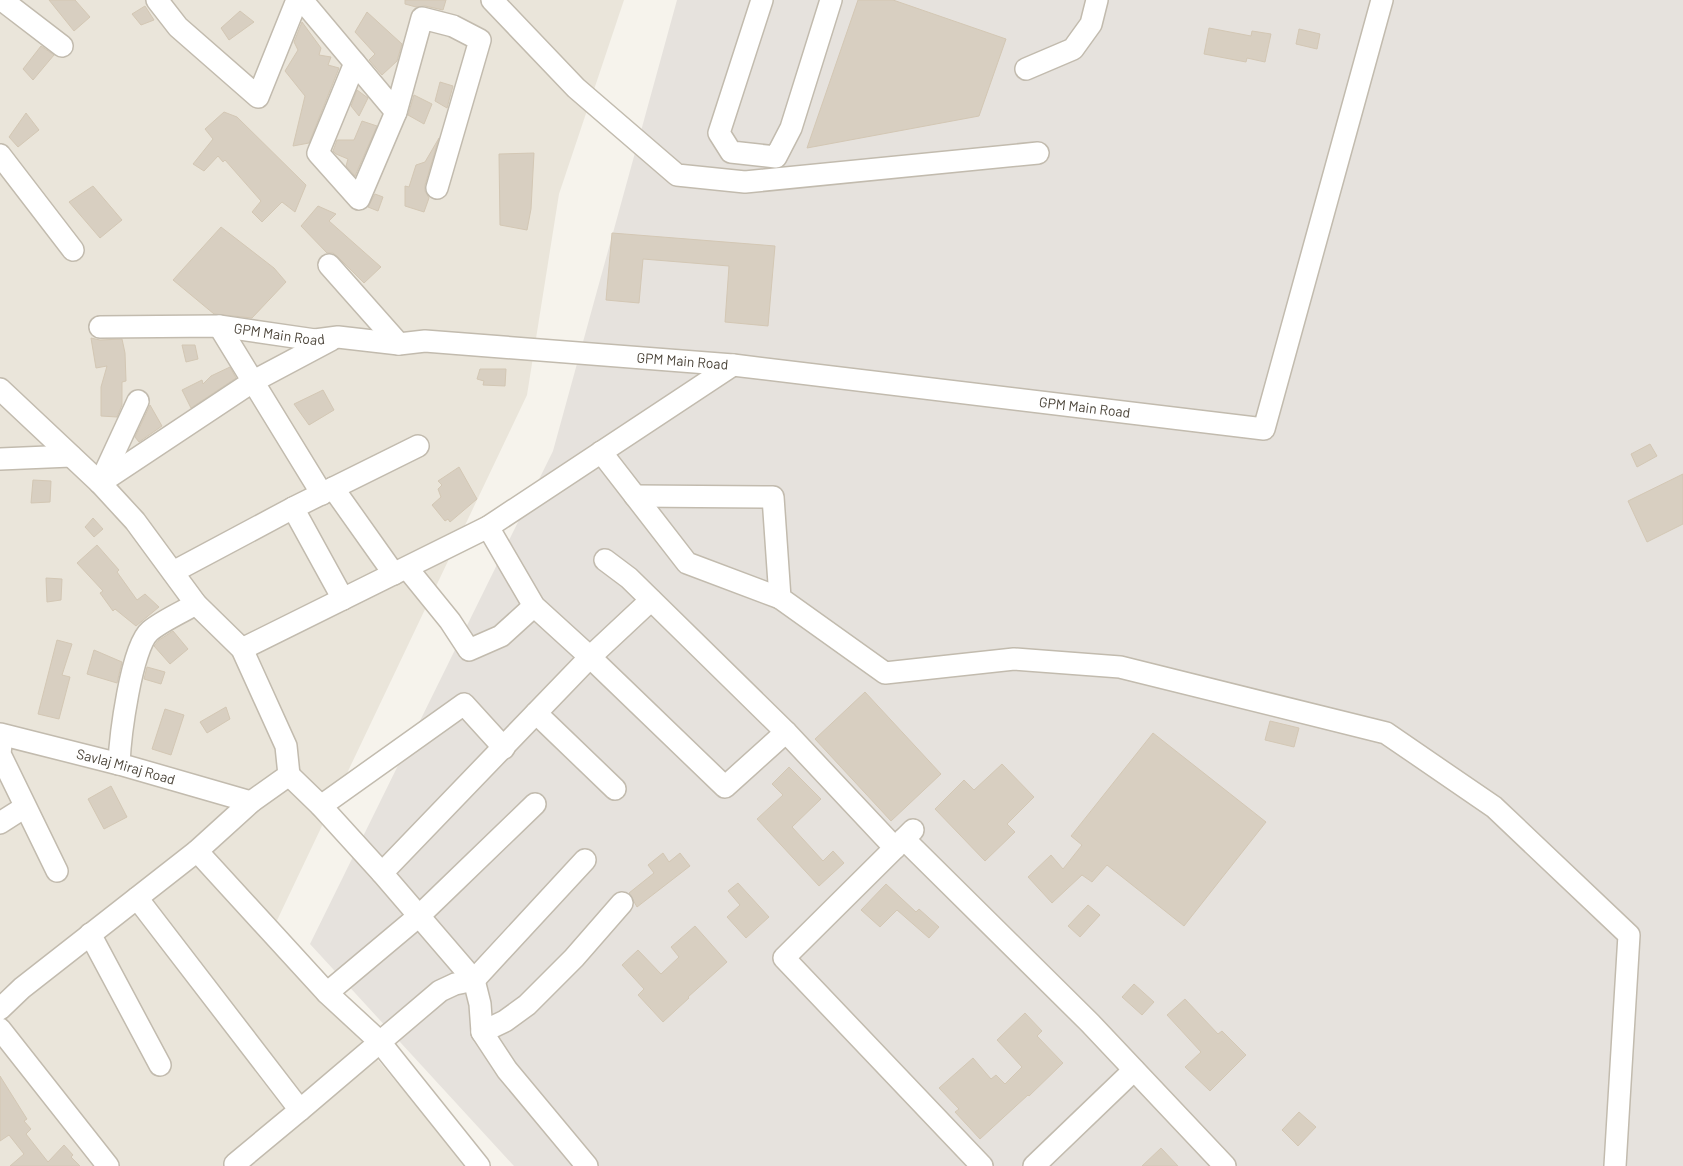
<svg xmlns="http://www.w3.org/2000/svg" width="1683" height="1166" viewBox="0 0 1683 1166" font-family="Barlow,sans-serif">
<rect width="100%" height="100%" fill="#f6f3ec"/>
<!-- residential -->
<path fill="#eae5da" d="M0,0H624L559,194L527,395L271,933L467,1166H0Z"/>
<!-- industrial -->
<path fill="#e6e2dd" d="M677,0H1683V1166H514L310,944L553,451Z"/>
<!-- building -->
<path fill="#d8cfc1" stroke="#d3c7b4" d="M49,0H75L90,17L74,31Z
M405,0H446L443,10L425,6L416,7L405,4Z
M858,0H893L1006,39L979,116L807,148Z
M145,6L154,20L141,25L132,14Z
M240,11L254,22L229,40L221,28Z
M367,12L402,44L397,61L382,75L369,60L375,54L355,32Z
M302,22L321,48L319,55L331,57L328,65L339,68L309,143L293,146L305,96L285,71L298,50L294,42Z
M1209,28L1251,36L1252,31L1271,34L1265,62L1247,58L1246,62L1204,54Z
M1299,29L1320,34L1317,49L1296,44Z
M41,46L54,55L33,80L23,69Z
M440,82L453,86L447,108L435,101Z
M357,90L368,98L359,116L351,106Z
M414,95L432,104L424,124L408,115Z
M224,112L237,117L306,185L295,212L282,202L262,222L252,212L261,201L225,160L223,162L218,156L204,171L193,164L213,139L205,129Z
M26,113L39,130L18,147L9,137Z
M362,121L377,126L355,176L346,166L348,159L336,154L333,151L337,140H354Z
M439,138L425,185V191L429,198L424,212L405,206V186L409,187L416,165L425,162Z
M534,153L531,209L527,230L500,225L499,154Z
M93,186L122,220L100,238L69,202Z
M375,194L383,197L378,211L368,207Z
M318,206L336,214L329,221L381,267L364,283L338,257L333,253H327L301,226Z
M221,227L274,268L286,282L252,318L214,314L173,280Z
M612,233L775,246L768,326L725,322L729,266L643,259L639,303L606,300Z
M91,338L100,340L122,339L125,353L126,381L122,382V405L117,417L101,416V387L107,366L96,368Z
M182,345H195L198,359L186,362Z
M230,367L236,378L191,408L182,390L202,380L203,384L211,376Z
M480,369H506L505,386L483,385L484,381L477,379Z
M323,390L334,410L309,425L294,404Z
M150,405L162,426L139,442L135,437Z
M1650,444L1657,456L1637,467L1631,454Z
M459,467L477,499L450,522L448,519L445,521L432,505L441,497L438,489L442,485L438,481Z
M1683,474V524L1647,542L1628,501Z
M33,480L51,481L50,502L31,503Z
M93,518L103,529L94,537L85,527Z
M97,545L119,570L117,572L137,600L145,594L159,607L136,626L115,609L113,611L100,593L103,591L77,563Z
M46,578L62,579L61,600L47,602Z
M173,631L188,649L170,664L154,646L159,640Z
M57,640L72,644L62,675L70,677L59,719L38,714Z
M94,650L122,662L117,683L87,674Z
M147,667L165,672L161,684L144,679Z
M865,692L941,774L891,821L815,739Z
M226,707L230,719L207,733L200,722Z
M165,709L184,715L171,755L152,749Z
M1270,721L1299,728L1294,747L1265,740Z
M1153,733L1266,822L1184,926L1107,865L1092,882L1082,875L1052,903L1028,877L1051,855L1063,869L1082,845L1071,836Z
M1002,764L1034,797L1007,824L1015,832L985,861L935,809L964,780L974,790Z
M789,767L821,799L792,827L823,861L833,851L844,863L819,886L757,819L783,795L772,784Z
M111,786L127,817L104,829L88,799Z
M663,853L669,862L680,853L690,866L637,907L629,893L654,873L648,865Z
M738,883L769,917L746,938L727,917L740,905L728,891Z
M886,884L916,912L919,909L939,927L929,938L897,910L880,927L861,910Z
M1088,905L1100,915L1080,937L1068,926Z
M695,926L727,962L688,997L689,998L663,1022L638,995L644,989L622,965L638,950L661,974L679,957L671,947Z
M1134,984L1154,1002L1142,1015L1122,997Z
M1185,999L1218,1034L1222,1031L1246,1055L1210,1091L1185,1067L1201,1052L1167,1015Z
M1025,1013L1042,1031L1037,1036L1063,1063L1029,1096L1028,1095L980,1139L955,1112L959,1109L939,1088L973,1058L991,1079L996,1075L1005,1084L1022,1067L997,1040Z
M0,1076L27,1119L24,1121L31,1129L26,1134L48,1162L64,1145L73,1155L71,1157L80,1166H10L24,1154L9,1135L0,1141Z
M1299,1112L1316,1127L1298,1146L1282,1130Z
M1161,1148L1178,1166H1142Z"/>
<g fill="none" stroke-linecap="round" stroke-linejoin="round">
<!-- minor casing -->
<g stroke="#c2bbae" stroke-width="24">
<g id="minor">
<path d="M2,0L62,46"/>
<path d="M157,0L178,27L258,97L297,0"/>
<path d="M302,0L396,112L422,18L453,26L480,40L437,188"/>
<path d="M492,0L576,88L677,175L745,182L1038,153"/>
<path d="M762,0L719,133L731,152L776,157L791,128L831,0"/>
<path d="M355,63L318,153L359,199L396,112"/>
<path d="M1026,69L1073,49L1091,24L1097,0"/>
<path d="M0,155L73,250"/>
<path d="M329,265L399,344"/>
<path d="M219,326L322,494"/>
<path id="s1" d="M100,327L219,326L315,340L338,337L399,344L425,341L733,365L1264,429L1382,0"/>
<path d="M0,389L100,483L135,521L196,604L242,649L286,746L289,775L251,802L197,851L22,988L0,1009"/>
<path d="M601,452L687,563L780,598"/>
<path d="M0,459L71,456"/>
<path d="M100,483L252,382L331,340"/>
<path d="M100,483L138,401"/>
<path d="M333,488L394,574"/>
<path d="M635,496L773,497L780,598L885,673L1014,659L1120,667L1386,733L1494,807L1629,935L1615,1166"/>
<path d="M293,508L343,599"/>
<path d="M488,527L534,606L590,657L725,787L786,732L629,578L605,560"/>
<path d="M407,568L450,621L469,650L501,636L534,606"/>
<path d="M173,572L293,508L418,446"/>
<path d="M242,649L488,527L733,365"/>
<path d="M536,713L615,789"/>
<path d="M786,732L895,848"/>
<path id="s2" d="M0,734L119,764L251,802"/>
<path d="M2,735L0,754L57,871"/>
<path d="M119,764C120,738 131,647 150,631C162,621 182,612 196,604"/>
<path d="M289,775L321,806L382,873L590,657L651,600"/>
<path d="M321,806L464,704L504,748"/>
<path d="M0,823L25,807"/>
<path d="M913,830L784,958L982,1166"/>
<path d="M904,839L1090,1023L1225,1166"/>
<path d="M197,851L327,993L420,915L535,804"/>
<path d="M382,873L474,980L480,1004L482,1032L507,1070L587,1166"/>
<path d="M137,898L300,1110L440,991L455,984L474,980L585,860"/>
<path d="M90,934L160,1065"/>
<path d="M327,993L379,1041L479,1166"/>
<path d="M0,1029L108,1166"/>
<path d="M482,1032L505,1021L527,1005L574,958L622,903"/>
<path d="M236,1166L235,1164L300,1110"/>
<path d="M1034,1166L1134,1070"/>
</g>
</g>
<!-- minor -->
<use href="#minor" stroke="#fff" stroke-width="21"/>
</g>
<g text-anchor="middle" stroke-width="4" stroke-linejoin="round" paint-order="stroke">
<!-- street labels -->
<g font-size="14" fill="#4b4439" stroke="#fff">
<text dy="5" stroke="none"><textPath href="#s1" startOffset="180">GPM Main Road</textPath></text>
<text dy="5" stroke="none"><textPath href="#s1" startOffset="585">GPM Main Road</textPath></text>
<text dy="5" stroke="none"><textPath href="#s1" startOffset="990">GPM Main Road</textPath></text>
<text dy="5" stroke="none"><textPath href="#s2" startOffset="130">Savlaj Miraj Road</textPath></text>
</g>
</g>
</svg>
